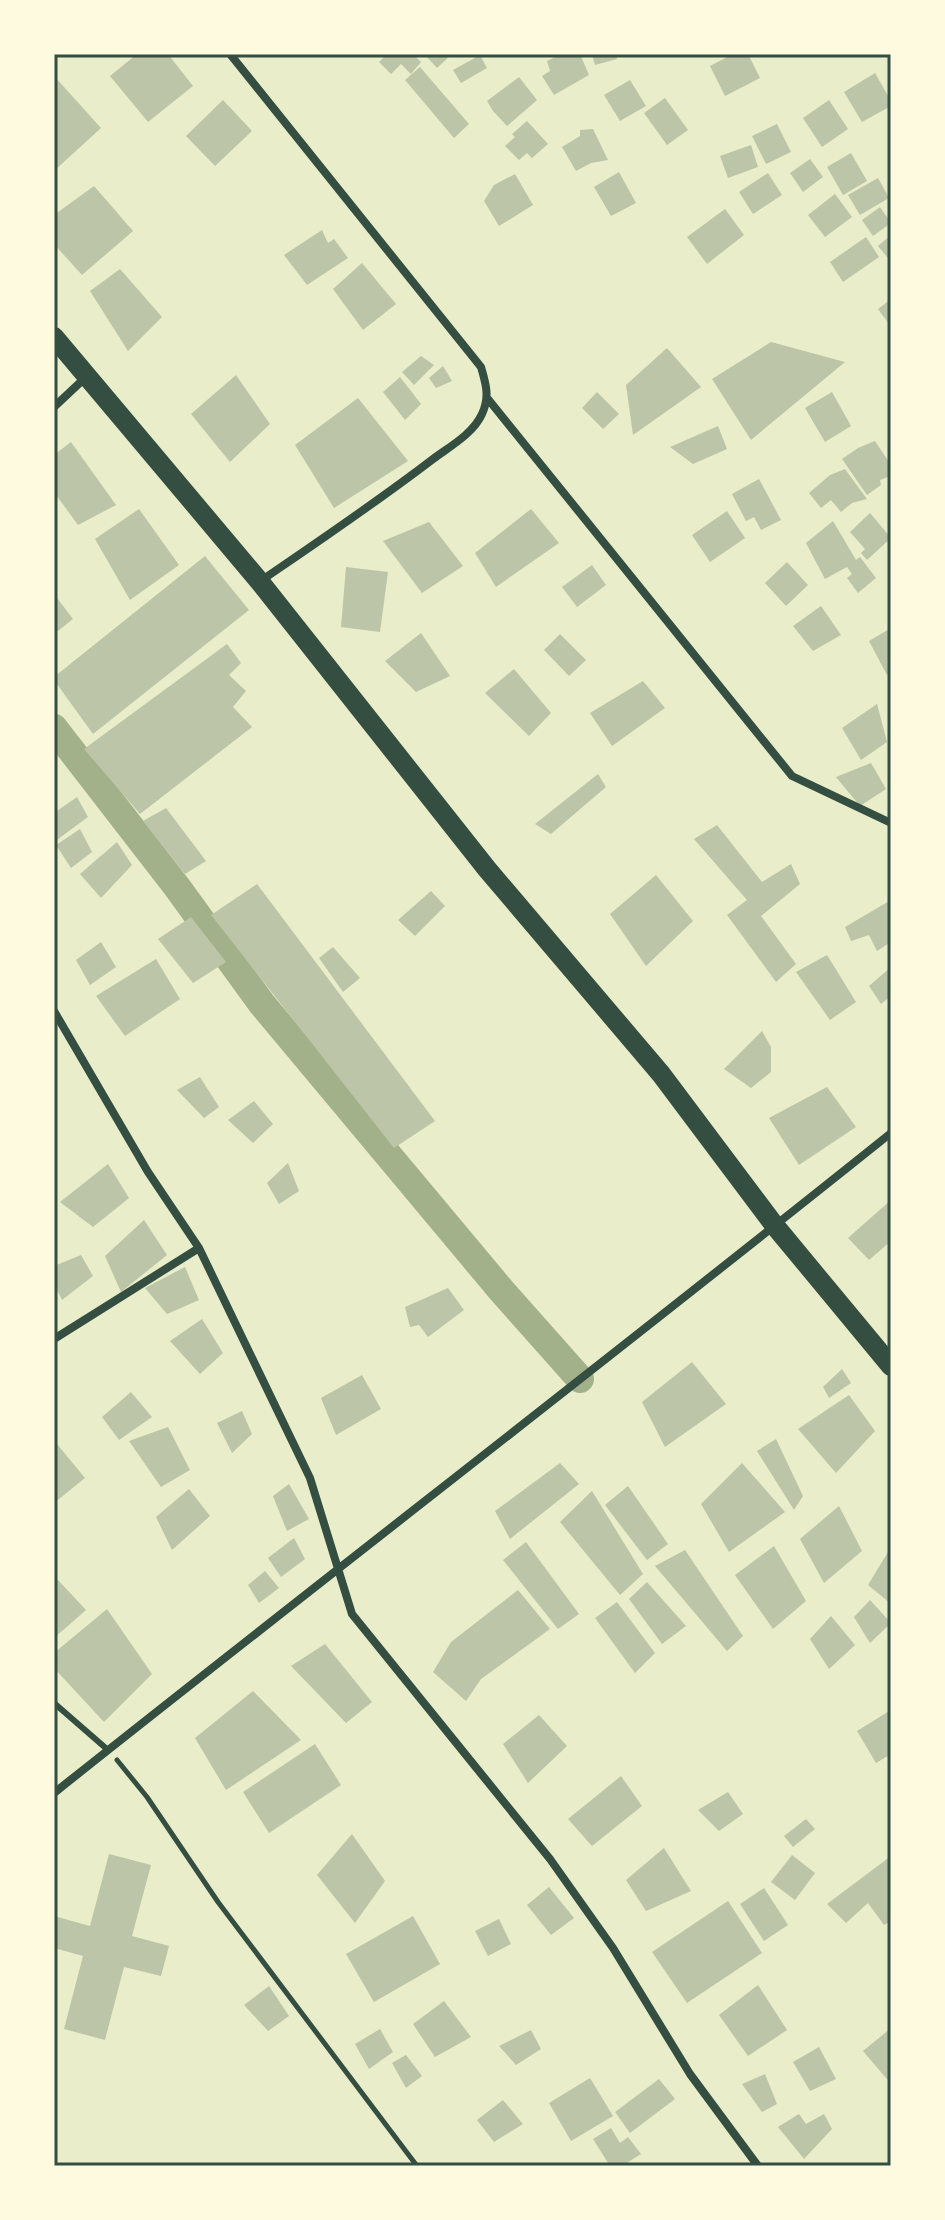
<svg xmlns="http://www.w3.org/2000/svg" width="945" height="2220" viewBox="0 0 945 2220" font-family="'Golos Text',sans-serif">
<rect width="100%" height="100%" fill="#e9edc9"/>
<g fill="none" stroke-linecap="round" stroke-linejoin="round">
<!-- canal -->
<path stroke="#a3b18a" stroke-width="28" d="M54,728L177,887L262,1004L501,1290L580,1379"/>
</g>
<!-- building -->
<path fill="#bcc5a7" d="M137,54H168L193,86L148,122L110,76Z
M387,54H413L421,62L411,74L401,64L391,74L379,62Z
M428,54H452L437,68L426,56Z
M561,54H580L589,75L554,95L542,76L550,71L547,61Z
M592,54H616L617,59L595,65Z
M733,54H748L760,78L725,96L710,66Z
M480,55L487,68L461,83L453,70Z
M420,67L469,124L454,138L405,80Z
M875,73L891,101V106L862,122L844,92Z
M54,76L101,128L54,171Z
M519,77L537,100L507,126L493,111L487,101Z
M630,80L646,106L620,121L604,95Z
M665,98L688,130L667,145L644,113Z
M223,100L252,131L215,166L186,136Z
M829,100L848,129L822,147L803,118Z
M527,121L548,144L532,158L527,153L519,160L505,146L515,137L512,134Z
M777,124L791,152L766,164L752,136Z
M593,129L608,160L591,163L576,171L562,147L580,136V130Z
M751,145L758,167L728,178L720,156Z
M851,153L867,181L843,195L827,167Z
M810,159L823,177L803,192L790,173Z
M619,172L636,203L611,216L594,187Z
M768,173L782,195L753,214L739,192Z
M515,174L533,205L499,226L484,201L494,185Z
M878,178L889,198L860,215L848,195Z
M94,186L133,231L82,275L54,244V215Z
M835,194L852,217L825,237L808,215Z
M880,207L891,223L873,236L862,220Z
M725,209L744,235L707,264L687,237Z
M322,230L328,243L334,239L348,258L307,285L284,255Z
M891,235V262L878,246Z
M866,237L879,257L843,282L830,262Z
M362,263L396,304L363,330L333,289Z
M120,269L162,317L128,351L90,291Z
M891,299V327L878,309Z
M771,342L845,362L751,440L712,379Z
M667,348L701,387L633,435L626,385Z
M421,356L434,365L414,385L402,372Z
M443,366L452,381L436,388L429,378Z
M236,375L270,424L230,462L191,414Z
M400,377L421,404L405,420L383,392Z
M597,392L619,414L603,429L582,408Z
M832,392L851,426L825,442L805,408Z
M358,398L408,461L334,508L295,445Z
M718,426L727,449L693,464L670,447Z
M875,441L891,465V476L880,480L881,485L867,495L842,459L858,448Z
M71,442L116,505L78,525L54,492V455Z
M845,469L867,499L852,503L841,512L831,500L821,508L809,493L830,475Z
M759,479L781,520L761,530L754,517L746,521L732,494Z
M139,509L179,565L130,600L95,539Z
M531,509L559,543L496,587L475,553Z
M727,511L745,538L710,562L692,535Z
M870,513L891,538L867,560L861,553L865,549L850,532Z
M833,521L856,560L860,557L876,578L858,593L847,578L852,574L847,567L825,579L806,543Z
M429,522L463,566L422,593L383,541Z
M205,556L249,610L93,734L54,680V677Z
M787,562L808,585L786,606L765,583Z
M592,565L606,585L577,607L562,587Z
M346,567L388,572L380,632L341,627Z
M54,594L73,619L54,634Z
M821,606L841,635L813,651L793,626Z
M891,628V672L887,675L869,641Z
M421,633L450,676L416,692L385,661Z
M560,634L586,660L569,676L544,650Z
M227,644L241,663L229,675L246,691L233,707L252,727L140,814L84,749Z
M514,669L551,713L529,736L485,693Z
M643,681L665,708L612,746L590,713Z
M877,704L887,742L861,760L842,728Z
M871,763L886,789L860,806L836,777Z
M598,774L606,787L551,834L535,824Z
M77,797L88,817L54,842V813Z
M166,808L206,861L185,874L143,821Z
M717,825L762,882L791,864L800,884L761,916L796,964L776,982L727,915L747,900L694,839Z
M80,829L92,852L71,868L56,845Z
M117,842L132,865L101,898L80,874Z
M656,875L693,921L646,966L610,914Z
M257,884L435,1121L394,1148L211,915Z
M431,891L445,906L415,936L398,920Z
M891,900V942L877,951L869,935L851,941L845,927Z
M191,917L226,962L193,983L158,939Z
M101,942L116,967L90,985L76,960Z
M333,947L360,978L343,992L319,958Z
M827,955L856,1002L830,1020L796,972Z
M156,959L180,999L125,1036L96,996Z
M891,967V996L881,1004L869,986Z
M762,1031L771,1047V1072L751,1088L724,1069Z
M200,1077L219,1107L204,1118L177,1090Z
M827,1087L856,1127L799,1165L769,1118Z
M254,1101L273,1124L253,1143L228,1120Z
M288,1163L299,1191L279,1204L267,1183Z
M108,1164L129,1198L93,1227L60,1202Z
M891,1200V1241L869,1260L848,1238Z
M144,1220L167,1255L121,1292L105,1256Z
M81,1255L93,1276L62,1300L54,1284V1266Z
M185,1267L199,1300L167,1314L145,1288Z
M448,1288L464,1310L428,1337L419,1325L410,1327L405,1307Z
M202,1319L223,1353L200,1374L170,1341Z
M692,1362L726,1404L665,1447L642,1402Z
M842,1369L851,1383L829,1398L823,1387Z
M362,1375L381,1409L336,1435L321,1398Z
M131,1392L152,1417L119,1440L102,1417Z
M849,1395L875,1431L836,1473L798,1429Z
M242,1411L252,1434L232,1453L217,1423Z
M168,1427L190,1470L161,1487L129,1441Z
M776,1439L803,1496L794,1510L757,1451Z
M57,1444L85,1478L54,1503V1447Z
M560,1463L579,1484L510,1539L495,1511Z
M742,1463L785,1512L729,1552L701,1504Z
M289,1484L309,1519L287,1531L273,1496Z
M628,1486L668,1544L647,1560L605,1505Z
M189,1489L210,1516L172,1550L156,1517Z
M592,1491L643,1574L620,1595L560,1522Z
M839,1506L862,1551L824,1583L800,1539Z
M294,1538L305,1559L281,1577L268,1558Z
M526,1542L579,1614L558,1629L503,1560Z
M774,1546L806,1601L773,1629L735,1575Z
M891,1547V1604L868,1585Z
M685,1550L743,1636L727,1651L655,1566Z
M265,1571L279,1588L259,1603L248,1585Z
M58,1580L86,1610L54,1638V1582Z
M647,1582L686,1626L662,1644L629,1599Z
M518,1590L550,1629L481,1679L466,1701L433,1672L451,1642Z
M870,1600L891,1623L870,1643L854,1617Z
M617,1602L655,1653L635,1673L595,1618Z
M107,1609L152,1674L104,1722L54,1668V1653Z
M831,1616L855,1645L829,1669L810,1639Z
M325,1644L372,1702L346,1723L291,1666Z
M253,1691L301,1740L226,1790L195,1738Z
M891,1710V1754L876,1763L857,1731Z
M539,1715L567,1746L528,1783L503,1744Z
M315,1744L341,1785L269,1833L243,1792Z
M621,1776L642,1806L592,1846L568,1819Z
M728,1792L743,1814L719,1831L698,1810Z
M806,1819L815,1829L793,1847L784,1836Z
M352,1834L385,1881L355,1923L317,1875Z
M664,1848L691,1891L646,1911L626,1880Z
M109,1854L151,1865L132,1936L169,1946L161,1976L124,1967L105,2040L64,2029L83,1956L54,1948V1916L90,1926Z
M792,1855L815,1873L795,1900L771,1882Z
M891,1856V1921L884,1925L868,1903L846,1923L827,1904Z
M549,1887L574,1918L551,1935L527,1905Z
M764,1888L788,1925L764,1941L740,1904Z
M728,1901L762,1953L687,2003L652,1952Z
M413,1916L440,1964L374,2002L346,1954Z
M499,1919L511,1944L488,1956L475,1931Z
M758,1985L787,2030L748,2056L719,2015Z
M269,1986L289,2016L268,2031L244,2005Z
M444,2001L471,2037L435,2057L413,2024Z
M891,2028V2084L863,2051Z
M380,2029L393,2052L369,2069L355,2044Z
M531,2030L541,2049L516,2065L499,2046Z
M819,2047L836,2079L810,2091L793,2062Z
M406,2055L422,2076L406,2088L392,2063Z
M765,2074L777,2104L762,2112L742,2084Z
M590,2078L613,2116L571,2141L549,2103Z
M659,2079L675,2099L630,2133L615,2112Z
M503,2100L523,2124L494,2142L477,2120Z
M799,2114L806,2124L824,2114L832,2129L804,2159L778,2127Z
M611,2128L620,2143L628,2137L641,2154L622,2166H610L593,2139Z"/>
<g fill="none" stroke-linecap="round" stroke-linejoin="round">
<!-- path -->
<path stroke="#344e41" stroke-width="5" d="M117,1760L147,1797L218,1902L417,2166"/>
<!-- service -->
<path stroke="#344e41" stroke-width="6" d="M54,1703L108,1750"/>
<!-- minor -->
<path stroke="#344e41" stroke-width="8" d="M230,54L481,367C486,384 490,397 482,414C473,434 449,447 433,459C377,502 319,541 262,580
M488,399L792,776L891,823
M54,407L86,377
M54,1011L148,1172L199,1248L310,1478L352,1614L550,1859L613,1948L690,2074L758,2166
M54,1339L199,1248
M54,1793C332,1572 614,1355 891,1133"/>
<!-- primary -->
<path stroke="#344e41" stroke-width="20" d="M54,337L260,582L487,869L661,1074L775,1226L891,1366"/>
</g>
<!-- border -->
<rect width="945" height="2220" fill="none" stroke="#fefae0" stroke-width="112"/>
<rect x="56" y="56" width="833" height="2108" fill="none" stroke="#344e41" stroke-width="3"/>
</svg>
